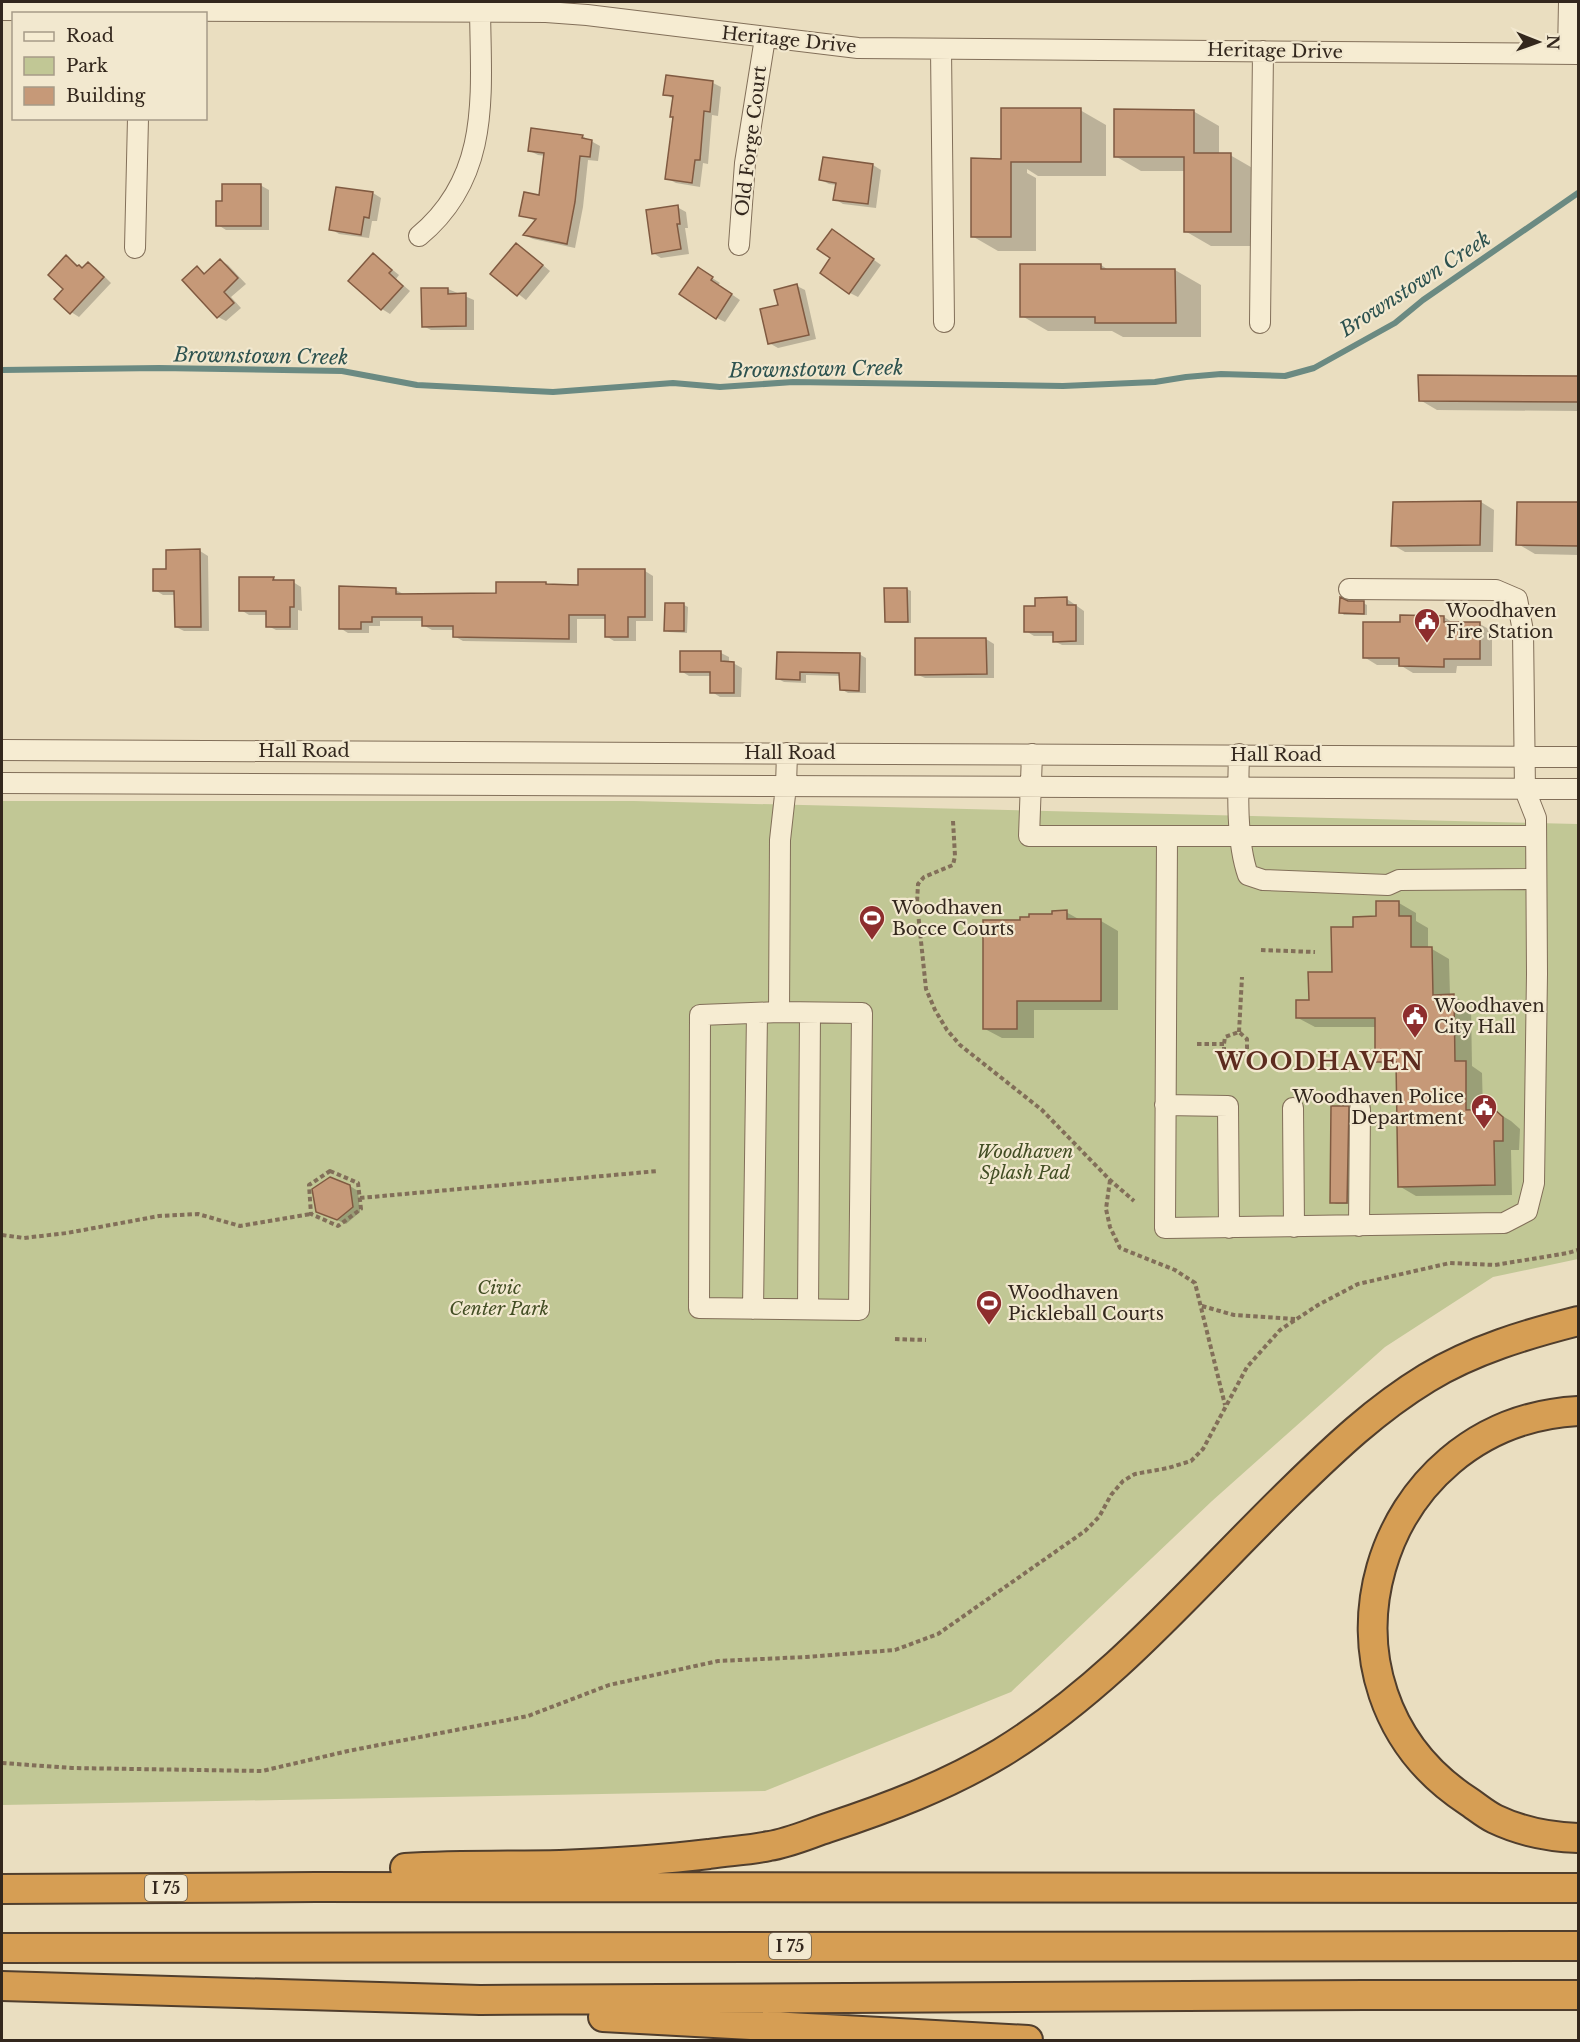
<svg xmlns="http://www.w3.org/2000/svg" width="1580" height="2042" viewBox="0 0 1580 2042" font-family="'Libre Baskerville',serif">
<rect width="100%" height="100%" fill="#eadec0"/>
<!-- park -->
<path fill="#c1c795" d="M2,801H634L1578,824V1259L1493,1277L1385,1347L1212,1501L1011,1692L765,1791L2,1805Z"/>
<!-- shadow -->
<path fill="#0003" d="M667,77L713,83L721,87L718,116L712,115L708,164L703,163L700,187L676,183L668,179L674,118V99L665,94Z
M1080,110L1106,125V176H1038L1027,169V173L1036,178V251H998L972,236L1003,160Z
M1193,111L1219,126V155H1230L1256,170V246H1211L1185,231V171H1141L1115,156Z
M582,136L600,146L598,161L588,160L583,207L575,248L533,239L525,235L536,221L521,215L540,197L546,156L538,155L530,151Z
M824,159L873,165L881,170L876,208L843,204L835,199L837,185L829,184L821,180Z
M260,185L269,190V230H226L218,225L224,203Z
M373,193L381,198L377,221H372L369,238L339,234L331,229Z
M677,207L686,212L688,228H685L689,254L661,258L653,253Z
M840,235L881,265L858,297L850,293L833,258Z
M525,250L550,271L526,300L493,274Z
M374,255L399,275L396,279L410,291L390,314L382,309L350,281Z
M66,257L83,269L88,263L96,268L111,283L79,317L71,312L65,289Z
M220,260L228,265L246,284L231,297L241,308L226,321L218,317L197,268L206,274Z
M1101,265L1110,271L1175,270L1201,285V337H1123L1112,331H1048L1022,316Z
M706,274L720,283L718,285L740,300L725,322L717,318Z
M797,286L805,290L816,339L778,348L769,343L780,306Z
M448,289L474,300V330H431L423,326Z
M1419,377L1578,378V411L1437,410L1420,400Z
M1481,502L1494,510L1493,552H1405L1393,545L1394,503Z
M1518,503L1578,504V555L1535,554L1518,544Z
M200,551L208,556L209,631H184L176,627V595H163L155,590L168,570Z
M645,571L653,576V621H636V641H614L606,636V619H577V643L463,641L454,636V630H432L423,625V621H380V626H369V633H348L340,628L396,590L405,595H497L546,583L551,586H579Z
M273,578L279,582H293L301,587L302,611L298,610V630H276L268,626V615H249L241,610Z
M907,589L911,591V623H890L886,621Z
M1067,599L1084,611V645H1062L1054,641V636H1034L1026,631L1037,608Z
M1348,602L1363,603L1367,605V615H1344L1341,612Z
M684,605L688,607L687,633L669,632L666,630Z
M1444,617L1455,624H1480L1492,631V666H1457L1456,673H1413L1400,665H1377L1364,657L1401,624Z
M986,639L994,644V678H925L916,674Z
M721,653L729,657V663H733L742,668L741,697H720L712,692V676H689L681,671Z
M859,654L866,658V693H848L841,689V676L806,675V683L784,682L778,679Z
M1399,903L1416,913V921L1428,928V949H1432L1449,959L1450,996H1454L1471,1006L1472,1066L1482,1073L1483,1111H1494L1511,1121L1520,1129L1519,1150H1511L1512,1195L1416,1196L1399,1186L1398,1071H1394L1377,1061L1376,1027H1315L1298,1018L1333,973L1355,928L1377,918Z
M1066,912L1082,921H1101L1118,931V1010H1034V1038H1002L985,1029L1021,921Z
M1348,1107L1352,1109L1350,1204H1336L1332,1202Z
M350,1186L358,1191L360,1212L346,1224L317,1211Z"/>
<g fill="none" stroke-linecap="round" stroke-linejoin="round">
<!-- stream -->
<path stroke="#6b8a82" stroke-width="6" d="M2,370L159,368L342,371L417,385L553,392L673,383L720,387L793,382L1063,386L1155,382L1186,377L1221,374L1285,376L1314,368L1395,323L1423,300L1578,193"/>
</g>
<!-- building -->
<path fill="#c69978" stroke="#805a41" stroke-width="1.5" d="M666,75L713,81L710,112L704,111L700,160H695L692,183L665,179L673,117H670L673,96L663,95Z
M1001,108H1081V162H1011V237H971V158L1001,159Z
M1114,109L1194,110V153H1231V232H1184V157H1114Z
M531,128L583,135L582,138L592,140L590,157L580,156L575,202L567,244L523,235L536,219L519,216L524,192L539,195L544,153L528,151Z
M823,157L873,164L868,204L833,200L836,183L819,180Z
M222,184H261V226H216V201H222Z
M336,187L373,192L369,218L364,217L361,235L329,230Z
M678,205L680,224H677L681,249L652,254L646,210Z
M832,229L874,259L849,294L820,273L830,258L817,249Z
M516,243L543,265L517,296L490,274Z
M373,253L392,270L389,273L403,286L381,310L348,281Z
M66,255L77,266L79,265L82,268L88,262L104,277L70,314L54,299L63,289L48,275Z
M220,259L238,278L224,292L234,303L217,318L182,280L197,266L204,274Z
M1020,264H1101V269H1175L1176,323H1095V317H1020Z
M698,267L713,277L711,280L732,294L716,319L679,294Z
M797,284L809,335L768,344L760,309L778,305L774,290Z
M421,288H448V294L466,293V326L422,327Z
M1418,375L1578,376V402L1419,401Z
M1481,501L1480,545L1391,546L1393,502Z
M1517,502H1578V546L1516,545Z
M200,549L201,627H175L174,591H153V569H166V550Z
M578,569H645V617H628V637H605V615H569V639L453,637V626H422V617H372V622H361V629H339V586L396,588V594L496,593V582H546V584L578,585Z
M239,577H274L273,580H294V607H290V627H266V611H239Z
M884,588H907L908,622H885Z
M1067,597V605H1076V641L1053,642V632H1024V606H1035V598Z
M1340,597L1348,601H1364V614L1339,613Z
M665,603H684V631H664Z
M1400,615L1444,616V622H1480V659H1444V667L1399,666V658H1363V622H1400Z
M915,638H986L987,674L915,675Z
M680,651H721V661L734,662V693H710V672H680Z
M777,652L860,653L859,691L840,690L839,673L800,672V680L776,679Z
M1376,901H1399V916H1411V947H1432L1433,995L1454,994L1455,1061H1466V1110L1494,1109L1503,1117V1141H1494L1495,1185L1398,1187L1396,1062H1375V1018H1296V1000H1309L1308,972H1332L1331,927H1353V917L1376,916Z
M1067,910V919H1101V1001H1017V1029H983V920H1020V917H1029V914H1052V911Z
M1331,1106H1349L1347,1203H1330Z
M330,1177L350,1185L353,1207L337,1220L316,1212L312,1189Z"/>
<g fill="none" stroke-linecap="round" stroke-linejoin="round">
<!-- minor casing -->
<g stroke="#826f59" stroke-width="22">
<path id="minor" d="M2,10L546,12L587,15L858,48L1578,54
M941,49L944,322
M1568,54L1569,2
M419,236C494,174 480,88 480,2
M739,245L745,163L765,38
M135,248L138,118
M1260,323L1263,51
M1349,589L1496,590L1517,599L1523,631L1525,790L1536,818L1537,974L1534,1183L1527,1211L1504,1223L1165,1228L1167,836H1536
M2,750L1578,757
M1032,754L1029,836H1167
M1239,754C1238,790 1236,841 1248,875L1263,880L1388,885L1399,880L1536,879
M2,783L1578,789
M779,1012L700,1015L699,1308L859,1310L862,1013L779,1012L780,840L786,786L787,753
M1165,1105L1228,1106L1229,1228
M1293,1108L1294,1227
M1359,1226L1360,1109
M753,1309L757,1013
M808,1309L810,1013"/>
</g>
<!-- highway casing -->
<g stroke="#503e2d" stroke-width="32">
<path id="highway" d="M1578,1411C1373,1422 1295,1688 1468,1801C1477,1807 1485,1814 1495,1819C1520,1831 1551,1837 1578,1838
M405,1868C456,1865 508,1866 560,1865C610,1863 660,1860 709,1854C729,1851 750,1850 769,1846C789,1843 809,1834 827,1828C888,1808 946,1786 1001,1753C1114,1684 1198,1581 1292,1490C1334,1449 1376,1409 1427,1378C1473,1350 1527,1334 1578,1321
M2,1889L316,1887L1578,1888
M2,1948L1578,1946
M2,1986L480,2000L1365,1995H1578
M603,2017L1028,2040"/>
</g>
<!-- path -->
<path stroke="#826f59" stroke-width="4" stroke-dasharray="4.5 3" stroke-linecap="butt" d="M953,821L955,856L953,865L924,877L918,884L917,903L926,989L935,1010L947,1030L960,1045L1042,1110L1110,1180L1134,1201
M1261,950L1315,952
M1239,1032L1242,977
M1197,1044H1224V1050L1236,1056L1247,1050V1039L1239,1032L1225,1037L1224,1044
M330,1171L358,1183L361,1209L338,1226L311,1214L309,1185Z
M1110,1180L1106,1209L1110,1227L1120,1248L1175,1270L1195,1283L1225,1405
M360,1198L658,1171
M2,1235L24,1238L67,1233L159,1216L198,1214L240,1226L311,1214
M1202,1306L1234,1315L1295,1319
M895,1339L926,1340
M2,1763L72,1768L262,1771L348,1751L528,1716L609,1685L718,1661L806,1657L895,1650L938,1634L1085,1531L1099,1517L1111,1495L1123,1481L1135,1474L1168,1468L1191,1461L1203,1449L1247,1367L1280,1330L1318,1305L1358,1284L1450,1263L1495,1265L1568,1253L1578,1250"/>
<!-- minor -->
<use href="#minor" stroke="#f6ecd2" stroke-width="20"/>
<!-- highway -->
<use href="#highway" stroke="#d69e54" stroke-width="28"/>
</g>
<!-- icons -->
<defs>
<g id="civic-pin" transform="scale(1.35)"><path d="M0 17L-7.5 6A9.5 9.5 0 1 1 7.5 6Z" fill="#8d2d2d" stroke="#f2e8cf"/><path d="M-.6-6.5H3V-4.5H.6V-3L4-1V1h2V6H-6V1h2V-1L-.6-3ZM-1.2 2.5V6h2.4V2.5Z" fill="#fff"/></g>
<g id="stadium-pin" transform="scale(1.35)"><path d="M0 17L-7.5 6A9.5 9.5 0 1 1 7.5 6Z" fill="#8d2d2d" stroke="#f2e8cf"/><path d="M0-5a6.5 5 0 1 0 0 10a6.5 5 0 1 0 0-10ZM-3.5-1.8h7v3.6h-7Z" fill="#fff"/></g>
</defs>
<g fill-rule="evenodd">
<use href="#civic-pin" x="1427" y="621"/>
<use href="#stadium-pin" x="872" y="918"/>
<use href="#civic-pin" x="1415" y="1016"/>
<use href="#civic-pin" x="1484" y="1107"/>
<use href="#stadium-pin" x="989" y="1303"/>
</g>
<g text-anchor="middle" stroke-width="4.5" stroke-linejoin="round" paint-order="stroke">
<!-- shield labels -->
<g fill="#f2e8cf" stroke="#6c6152" stroke-width="1.5">
<rect x="145" y="1875" width="42" height="26" rx="4.5"/>
<rect x="769" y="1933" width="42" height="26" rx="4.5"/>
</g>
<g font-size="16" font-weight="bold" fill="#33271d">
<text x="166" y="1894">I 75</text>
<text x="790" y="1952">I 75</text>
</g>
<!-- street labels -->
<g font-size="18" fill="#33271d" stroke="#f2e8cf">
<text transform="translate(789 40) rotate(6)" y="6">Heritage Drive</text>
<text transform="translate(1275 51) rotate(1)" y="6">Heritage Drive</text>
<text transform="translate(751 141) rotate(-83)" y="6">Old Forge Court</text>
<text x="304" y="757">Hall Road</text>
<text x="790" y="759">Hall Road</text>
<text x="1276" y="761">Hall Road</text>
</g>
<!-- poi labels -->
<g font-size="18" fill="#33271d" stroke="#f2e8cf" text-anchor="start">
<text x="1446" y="617">Woodhaven<tspan x="1446" dy="21">Fire Station</tspan></text>
<text x="892" y="914">Woodhaven<tspan x="892" dy="21">Bocce Courts</tspan></text>
<text x="1434" y="1012">Woodhaven<tspan x="1434" dy="21">City Hall</tspan></text>
<text x="1464" y="1103" text-anchor="end">Woodhaven Police<tspan x="1464" dy="21">Department</tspan></text>
<text x="1008" y="1299">Woodhaven<tspan x="1008" dy="21">Pickleball Courts</tspan></text>
</g>
<!-- park labels -->
<g font-size="18" font-style="italic" fill="#434e24" stroke="#f2e8cf">
<text x="1025" y="1158">Woodhaven<tspan x="1025" dy="21">Splash Pad</tspan></text>
<text x="499" y="1294">Civic<tspan x="499" dy="21">Center Park</tspan></text>
</g>
<!-- water labels -->
<g font-size="20" font-style="italic" fill="#2d524f" stroke="#f2e8cf">
<text transform="translate(1415 284) rotate(-33)" y="7">Brownstown Creek</text>
<text transform="translate(261 356) rotate(1)" y="7">Brownstown Creek</text>
<text transform="translate(816 369) rotate(-1)" y="7">Brownstown Creek</text>
</g>
<!-- district labels -->
<g font-size="24" font-weight="bold" letter-spacing="1.5" fill="#5d2c1f" stroke="#f2e8cf">
<text x="1320" y="1070">WOODHAVEN</text>
</g>
</g>
<!-- border -->
<rect width="1580" height="2042" fill="none" stroke="#33271d" stroke-width="6"/>
<!-- legend -->
<rect x="12" y="12" width="195" height="108" fill="#f2e8cf" stroke="#a69b88" stroke-width="1.5"/>
<rect x="24" y="32" width="30" height="9" fill="#f6ecd2" stroke="#a69b88" stroke-width="1.5"/>
<text x="66" y="42" font-size="18" fill="#33271d">Road</text>
<rect x="24" y="57" width="30" height="18" fill="#c1c795" stroke="#a69b88" stroke-width="1.5"/>
<text x="66" y="72" font-size="18" fill="#33271d">Park</text>
<rect x="24" y="87" width="30" height="18" fill="#c69978" stroke="#a69b88" stroke-width="1.5"/>
<text x="66" y="102" font-size="18" fill="#33271d">Building</text>
<!-- north arrow -->
<g transform="translate(1538 42) rotate(91)" stroke="#f2e8cf" stroke-width="4.5" paint-order="stroke">
<path d="M0-4.5L10 22L0 15L-10 22Z" fill="#33271d"/>
<text y="-9" font-size="16" font-weight="bold" text-anchor="middle" fill="#33271d">N</text>
</g>
</svg>
